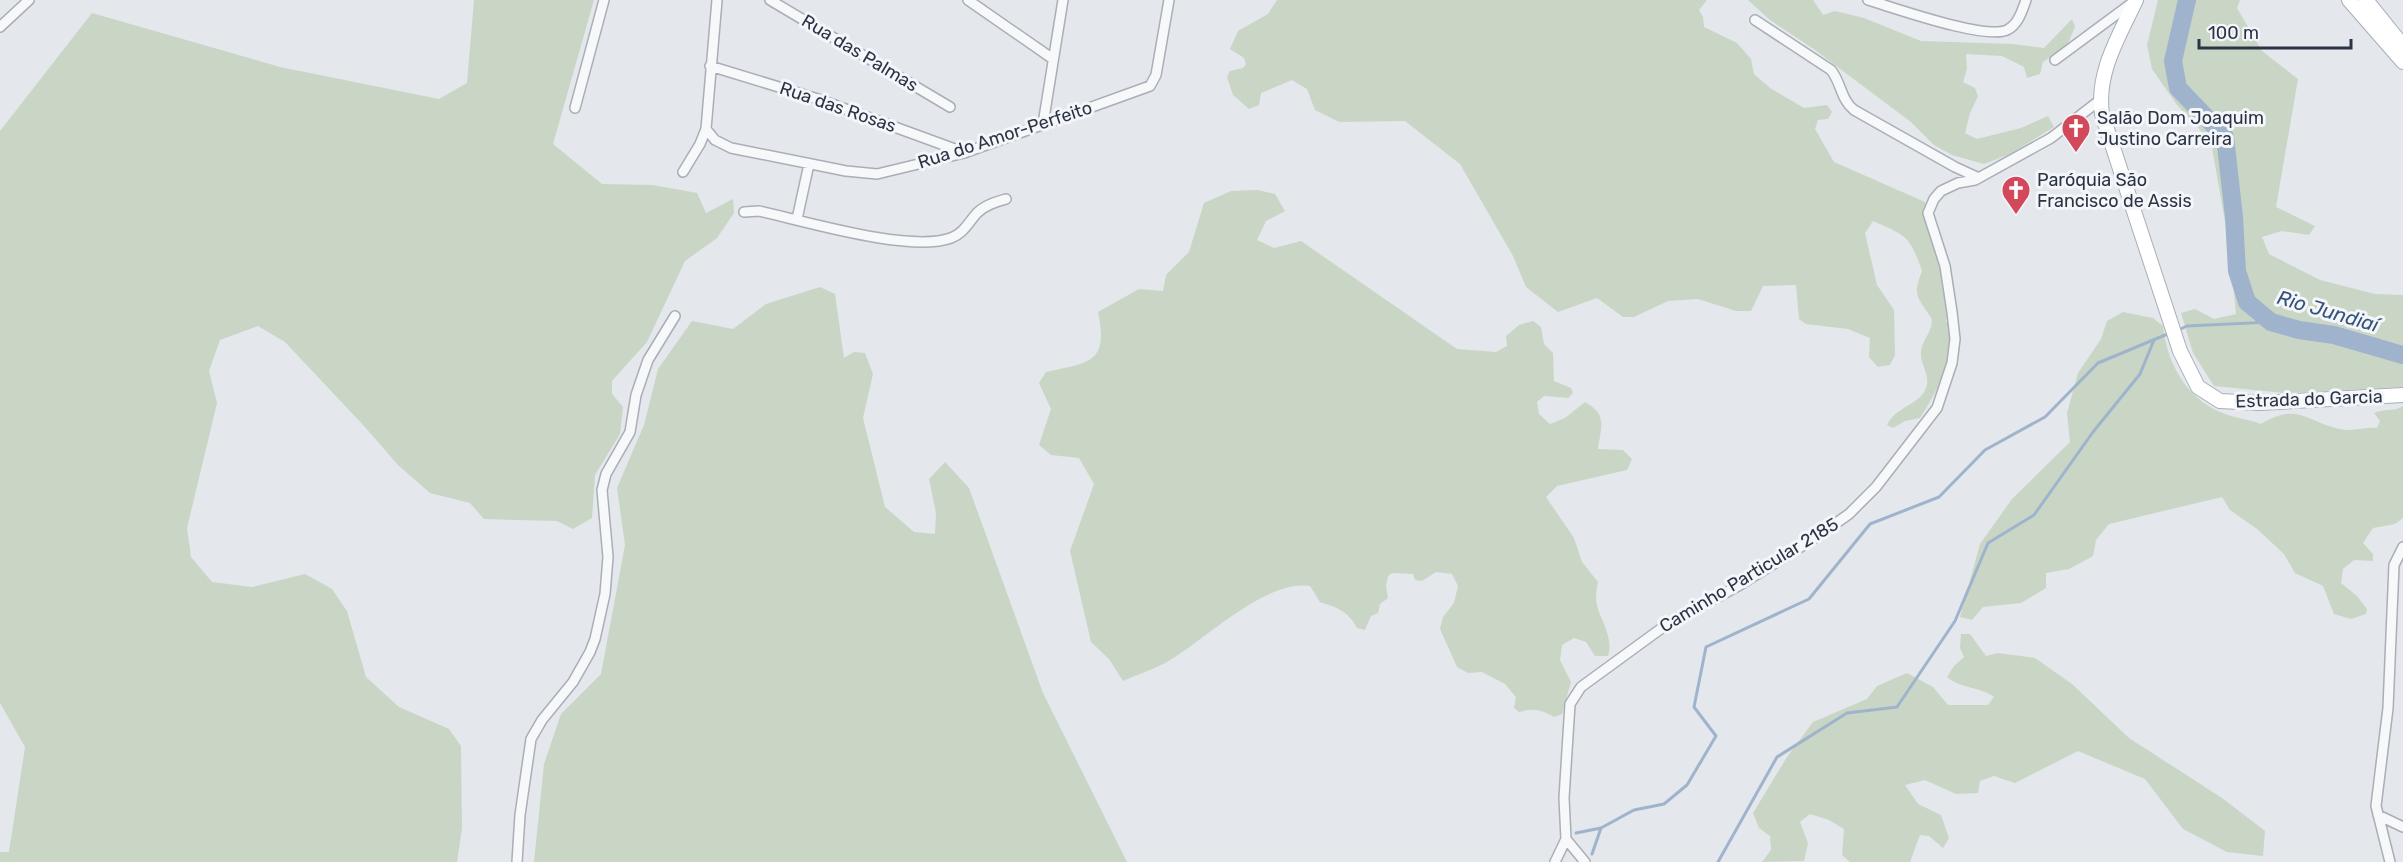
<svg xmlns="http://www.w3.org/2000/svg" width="2403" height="862" viewBox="0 0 2403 862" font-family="Rubik,sans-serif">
<rect width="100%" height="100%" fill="#e4e7ec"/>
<!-- green -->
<path fill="#c9d6c5" d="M474,0H594L553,144L602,184L653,185L697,193L706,213L733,199L734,213L717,238L685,261L647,342L612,381V394L623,407L620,434L595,475L592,518L573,529L557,521L484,519L470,503L430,493L398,465L364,426L285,342L258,326L220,340L209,371L217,403L187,528L191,557L212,582L252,587L305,574L332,589L347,611L366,677L399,707L449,729L461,746L462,828L457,862H0V852H9L25,747L0,703V131L92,13L280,67L439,99L467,83Z
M1277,0H1707L1699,10L1703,17L1704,27L1737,43L1751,59L1754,74L1770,88L1804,108L1827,105L1832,112L1828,119L1818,120L1815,129L1834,162L1925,202C1925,242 1952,279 1946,322L1950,324C1953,359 1939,389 1920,418L1905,421L1893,428L1887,425C1896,406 1920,405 1926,388C1931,375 1920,365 1921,352C1921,342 1932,332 1932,321C1932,318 1929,315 1928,313C1915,295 1914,292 1922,271C1910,236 1907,236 1873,221L1865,233L1877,285L1894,310L1895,355L1890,365L1878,367L1869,357L1870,338L1848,329L1806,324L1799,319L1796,285L1763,286L1751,311H1736L1698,299L1668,301L1634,317H1623L1597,298L1558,312L1526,287L1513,256L1460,164L1405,121L1339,122L1315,110L1307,89L1292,80L1261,93L1259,105L1249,109L1233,95L1227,77L1230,71L1243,68L1246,64L1244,58L1230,49L1238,31L1268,14Z
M1748,0H1813L1823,15L1835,11L1864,18L1921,41L2012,44L2044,48L2072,19L2075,27L2067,46L2043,62L2040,74L2027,78L2024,67L2002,56L1966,54L1967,69L1963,82L1975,88L1978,96L1970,113L1965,133L1977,139L2021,128L2048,116L2054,127L2010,154L1984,164L1952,155L1934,145L1911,122L1815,50L1770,20Z
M2158,0H2240L2237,8L2262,51L2298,79L2276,207L2315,226L2309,235L2282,231L2262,237L2269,254L2320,280L2375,294L2403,295V387L2284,393L2214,386L2193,353L2181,313L2195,309L2214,319L2236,314L2230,250L2211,142L2177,105L2152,69L2147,45Z
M1257,190L1275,194L1285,211L1266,221L1257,240L1274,248L1301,241L1457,349L1496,352L1507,346L1506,336L1519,325L1533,321L1541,327L1544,344L1553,353L1554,381L1571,388L1573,393L1568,398L1544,396L1537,402L1539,414L1550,424L1565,418L1585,402C1608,415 1601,426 1598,449L1623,450L1632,459L1627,470L1557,486L1546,497L1574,538L1582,562L1598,582C1597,587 1596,592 1596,596C1595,615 1615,633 1608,656H1595L1586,642L1574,638L1562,645L1560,660L1571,682L1562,714L1554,717C1540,709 1534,708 1519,712L1514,708L1516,697L1505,684L1482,672L1468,673L1457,667L1440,629L1443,617L1454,603L1458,586L1452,574L1436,572L1422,581L1415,580L1413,574L1392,573L1388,576L1386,586L1388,598L1380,604L1378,613L1371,616L1365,630L1357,628C1349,612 1337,607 1320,602L1310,586C1266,579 1206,639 1170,660C1156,669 1138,674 1123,681L1109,659L1091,642L1070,551L1094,484L1079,458L1051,455L1039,445L1051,409L1039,383L1046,372C1089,362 1109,364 1098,312L1139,289L1163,291L1166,275L1189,252L1204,203L1231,191Z
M820,287L835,294L844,358L854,352L865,353L873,374L863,418L885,507L914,532L935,534L936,513L929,479L945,462L969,488L1043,693L1127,862H534L544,764L561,714L601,674L625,545L617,488L644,425L658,369L692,321L733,329L766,304Z
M2123,312L2153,318L2163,326C2167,362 2185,397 2220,412C2233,418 2248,419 2261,424C2298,402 2305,421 2340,429C2353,432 2365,427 2377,428L2380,421L2374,413C2384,408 2395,412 2403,406V518L2395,524L2373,528L2363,543L2373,554V561L2354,560L2343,569L2341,583L2357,596L2367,609L2366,614L2351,619L2334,614L2323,586L2295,573L2284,554L2257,529L2230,510L2222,497L2109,524L2096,540L2093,556L2069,569L2046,573V588L2021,603L1983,607L1972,620L1960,617L1980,544L2012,499L2070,442L2067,413L2078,373L2101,339L2107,321Z
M1961,634H1970L1986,656L1998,653L2035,658L2072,684L2129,738L2222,798L2265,831L2263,856L2227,852L2183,829L2145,779L2078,751L2015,783L1994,776L1980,781L1978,793L1956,794L1925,780L1905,785L1918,804L1941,815L1949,838L1943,848L1929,836L1920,835L1910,862H1850L1842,855L1844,829L1829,820L1810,814L1800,822L1808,843L1804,861L1762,862L1771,850L1770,836L1759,828L1753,813L1787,757L1813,722L1867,699L1877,686L1907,673L1933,687L1948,705H1988L1994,697C1979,686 1961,689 1947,677L1954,666L1964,657L1960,648Z"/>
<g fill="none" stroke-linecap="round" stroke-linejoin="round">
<!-- stream -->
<path stroke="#9fb4cc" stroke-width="3" d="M2176,331L2187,326L2271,322
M1576,833L1601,828L1634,810L1664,804L1687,785L1716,736L1694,707L1706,647L1809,599L1870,524L1939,497L1985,450L2045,417L2098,363L2170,333
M1592,854L1601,828
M1718,862L1777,757L1847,713L1897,707L1955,621L1988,543L2034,515L2093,432L2140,374L2154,340"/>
<!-- river -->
<path stroke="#9fb4cc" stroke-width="18" d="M2187,0L2173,61L2178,88L2225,137L2234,217L2237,271L2247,302L2271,322L2299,330L2334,335L2403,355"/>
<!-- street casing -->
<g stroke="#a9aeb7" stroke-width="12">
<path id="street" d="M770,0L950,107
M968,0L1053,59
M1868,0C1895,8 1985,40 2007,30C2018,25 2022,11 2026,0
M1755,20L1831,70C1841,82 1841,100 1854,110L1955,167L1979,178
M0,27L29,0
M2055,60L2132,3
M710,66L818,99L963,152
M575,108L604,0
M1043,124L1063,0
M706,129L715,140L731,148L846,171L877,174L964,153L1150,86L1156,75L1169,0
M683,172L700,144L706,129L717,0
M744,212L759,211C804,221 910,253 951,238C964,233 968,223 977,213C985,205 996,202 1006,199
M797,219L809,164
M2378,815L2403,827
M1566,839L1585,862
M517,862L520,815L531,739L542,720L573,682L590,652L595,639L605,594L608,557L602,490L606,474L630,432L636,395L648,360L675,316
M1555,862L1566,839L1564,798L1570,704L1581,687L1666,625L1740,585L1815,538L1849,514L1876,487L1937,408L1952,363L1955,339L1952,312L1945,266L1928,213L1934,199L1941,191L1958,183L1975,180L2051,138L2100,100
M2390,862L2376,806L2388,708L2394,565L2403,547"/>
</g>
<!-- secondary casing -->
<g stroke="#a9aeb7" stroke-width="16">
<path id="secondary" d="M2136,0C2119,36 2096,73 2102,114L2180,351L2198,387L2220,401L2259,403L2403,395
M2349,0L2403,62
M2366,0L2403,46"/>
</g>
<!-- street -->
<use href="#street" stroke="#f7f8fa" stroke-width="9"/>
<!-- secondary -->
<use href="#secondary" stroke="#fff" stroke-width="14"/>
</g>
<!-- icons -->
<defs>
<g id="church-pin" transform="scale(1.5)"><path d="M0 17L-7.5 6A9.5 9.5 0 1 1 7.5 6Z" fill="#d1495b" stroke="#f4f6f9"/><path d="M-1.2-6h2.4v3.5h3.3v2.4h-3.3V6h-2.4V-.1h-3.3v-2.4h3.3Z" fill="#fff"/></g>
</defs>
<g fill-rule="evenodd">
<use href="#church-pin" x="2076" y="128"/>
<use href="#church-pin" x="2016" y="190"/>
</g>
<g text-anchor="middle" stroke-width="6" stroke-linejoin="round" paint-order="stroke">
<!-- street labels -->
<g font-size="18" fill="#2b3445" stroke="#f4f6f9">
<text transform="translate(860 53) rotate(31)" y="6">Rua das Palmas</text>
<text transform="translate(838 107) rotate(19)" y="6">Rua das Rosas</text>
<text transform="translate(1005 135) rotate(-18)" y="6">Rua do Amor-Perfeito</text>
<text transform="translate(2309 399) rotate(-2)" y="6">Estrada do Garcia</text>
<text transform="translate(1749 575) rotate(-31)" y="6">Caminho Particular 2185</text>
</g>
<!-- poi labels -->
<g font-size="18" fill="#2b3445" stroke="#f4f6f9" text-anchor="start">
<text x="2097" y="124">Salão Dom Joaquim<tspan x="2097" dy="21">Justino Carreira</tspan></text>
<text x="2037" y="186">Paróquia São<tspan x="2037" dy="21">Francisco de Assis</tspan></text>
</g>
<!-- water labels -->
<g font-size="20" font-style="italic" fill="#34527a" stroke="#f4f6f9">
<text transform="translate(2328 311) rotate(16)" y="7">Rio Jundiaí</text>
</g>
</g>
<!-- scale -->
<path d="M2199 39v9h152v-9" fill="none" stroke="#2b3445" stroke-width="3"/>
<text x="2208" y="39" font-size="18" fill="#2b3445" stroke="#f4f6f9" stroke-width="4.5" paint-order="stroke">100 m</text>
</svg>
